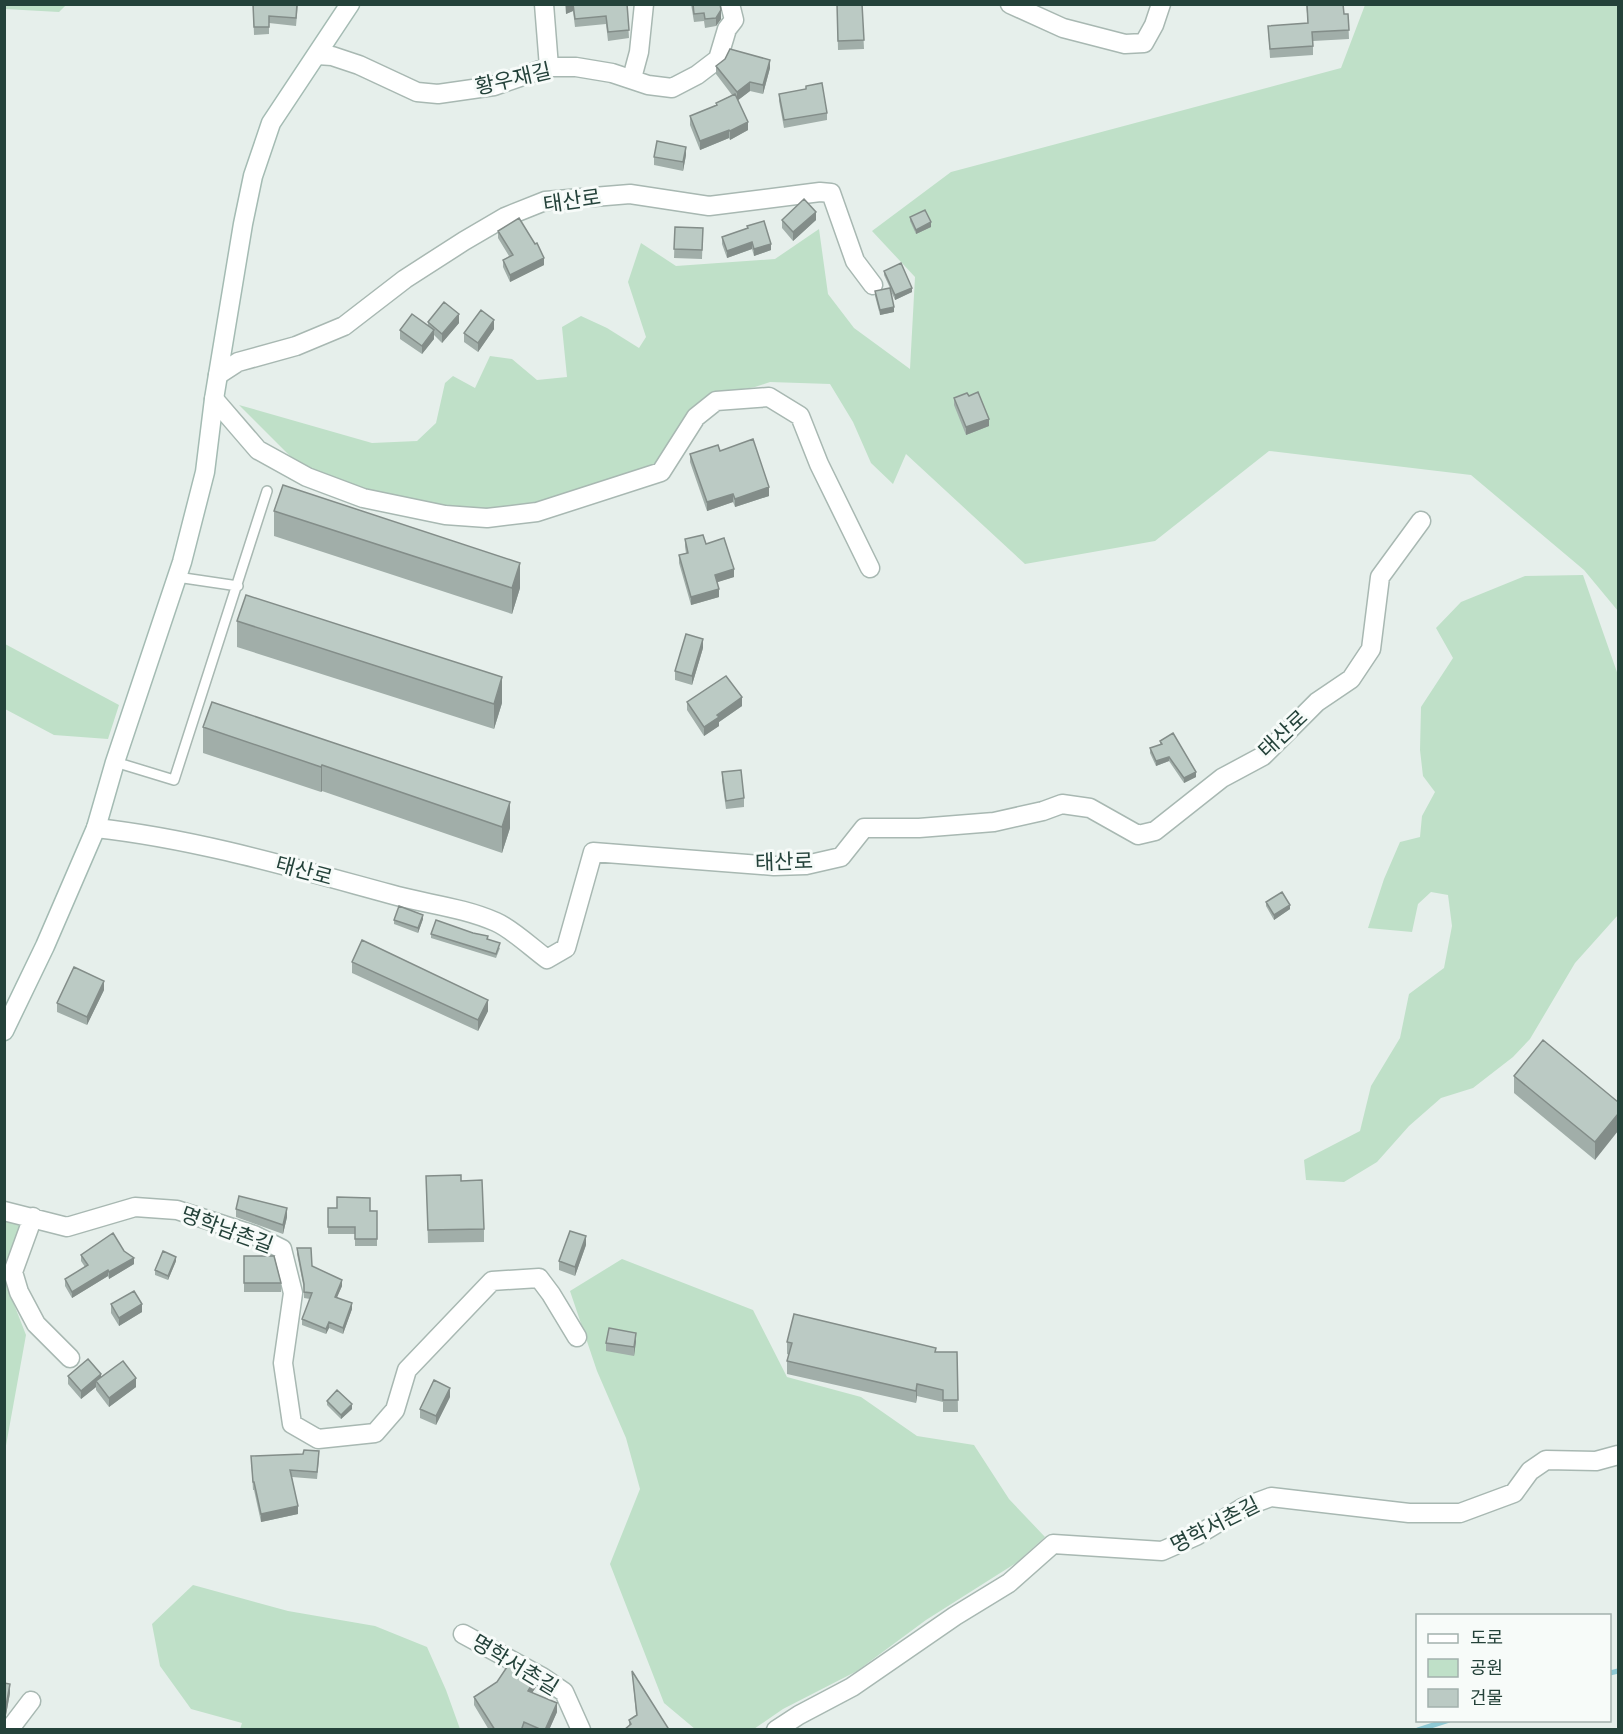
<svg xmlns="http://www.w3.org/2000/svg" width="1623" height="1734" viewBox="0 0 1623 1734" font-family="'Roboto Condensed','Noto Sans KR',sans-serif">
<rect width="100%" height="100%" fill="#e6efeb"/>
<!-- green -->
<path fill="#bfe0c8" d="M5,4H66V5L59,12L5,9Z
M1365,5H1618V611L1584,570L1471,475L1269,451L1155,541L1025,564L906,454L893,484L871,463L853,422L830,384L770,382L755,387L712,395L653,468L546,502L495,511L449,508L372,493L311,471L290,456L239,405L372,443L417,441L436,423L445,383L453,376L475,388L490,356L512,359L537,380L567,377L562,327L581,316L607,328L639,348L646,337L628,282L641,243L676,266L775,259L819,229L828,294L854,328L910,369L915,277L872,231L951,172L1341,68Z
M1583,575L1618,675V915L1575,963L1530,1039L1513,1057L1473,1088L1441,1098L1409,1126L1377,1162L1344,1182L1306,1180L1304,1160L1360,1131L1371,1086L1400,1038L1409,994L1444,968L1452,926L1448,895L1431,892L1418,904L1412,932L1368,928L1384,879L1400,842L1420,837L1422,816L1435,792L1423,776L1420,750L1421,707L1453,658L1436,628L1461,602L1525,576Z
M5,644L119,705L108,739L54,735L5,709Z
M5,1217L26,1221L5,1275Z
M622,1259L753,1310L787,1377L861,1397L917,1436L974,1445L1009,1499L1045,1537L1016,1563L926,1620L857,1671L783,1709L754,1729H695L664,1703L610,1564L640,1489L626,1438L597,1371L570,1291Z
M5,1281L26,1335L5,1451Z
M193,1585L288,1611L375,1626L427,1647L446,1690L460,1729H240L242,1723L191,1709L160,1666L152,1624Z"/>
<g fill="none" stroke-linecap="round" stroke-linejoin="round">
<!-- stream -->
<path stroke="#8ec9d4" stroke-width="5" d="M1610,1673L1618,1671
M1418,1730L1449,1720"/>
<!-- lane casing -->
<g stroke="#a8b8b2" stroke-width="12">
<path id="lane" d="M177,577L238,586
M115,762L174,780L267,491"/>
</g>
<!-- street casing -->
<g stroke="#a8b8b2" stroke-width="21">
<path id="street" d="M544,4L549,67
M1010,4L1063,28L1125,44L1144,43L1154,25L1161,4
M317,55L332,56L359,65L417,92L438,94L494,86L549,67H576L612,73L648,85L672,88L697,75L718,59L727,29L734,20L730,4
M632,78L639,52L644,4
M218,375L238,362L296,346L344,326L405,279L464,241L505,217L545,201L630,194L709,206L820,192L831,193L855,261L873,285
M214,399L258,450L307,477L363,498L445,515L487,518L537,512L661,472L696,417L716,401L769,397L800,416L819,464L870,568
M96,828C196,839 294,868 390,894C425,904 462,907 496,922C512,929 532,948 547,959L566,948L593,852L774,866L806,865L841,857L864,828H919L994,822L1043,811L1062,804L1090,808L1138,835L1155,831L1222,778L1263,756L1317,702L1351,679L1371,649L1380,577L1421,521
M4,1211L67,1227L135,1207L177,1210L254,1235L282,1249L293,1293L283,1363L292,1424L318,1439L375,1433L395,1410L407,1370L492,1281L539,1278L551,1294L577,1337
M33,1217L13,1272L19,1292L36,1324L70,1358
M463,1634L542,1677L564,1692L581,1730
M9,1730L31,1701
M776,1730L799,1715L852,1687L955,1616L1009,1583L1053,1544L1162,1551L1196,1536L1244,1507L1271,1497L1409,1513H1460L1514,1493L1530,1471L1546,1460L1596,1461L1618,1455"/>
</g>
<!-- secondary casing -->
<g stroke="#a4bbb3" stroke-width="21">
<path id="secondary" d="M4,1031L45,946L96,828L115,762L182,562L205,472L214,399L243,224L253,176L271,123L350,4"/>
</g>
<!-- lane -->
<use href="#lane" stroke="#fff" stroke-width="9"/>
<!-- street -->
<use href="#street" stroke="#fff" stroke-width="18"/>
<!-- secondary -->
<use href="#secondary" stroke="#fff" stroke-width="18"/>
</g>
<!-- wall -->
<path fill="#a1aea9" d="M253,4H298L296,26L269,23V34L254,35Z
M565,4H627L629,38L608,41L606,24L575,27L573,11L566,14Z
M691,4H720L721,19L716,26L705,28L704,21L694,22Z
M837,4H862L864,49L838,50Z
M1306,4H1343L1344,14H1348L1349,39L1313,41V55L1270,58L1268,26L1308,23Z
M716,66L770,68L763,94L750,91L738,100L748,130L730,140L729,138L700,150L690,125V116L716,106V103L732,95L716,74Z
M806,86L827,113V120L784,128L779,101V94L806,89Z
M686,155L683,171L654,165V157Z
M910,217L931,227L916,234L910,221Z
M782,220H816L793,241L782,228Z
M747,226L771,250L754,256L752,249L727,258L722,244V237L747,229Z
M675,227L703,228L702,259L674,258Z
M498,231L544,265L510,282L503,267V260L509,256L498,238Z
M884,271L912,292L895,300L890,289L894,312L880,315L875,296V291L890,288L884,275Z
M428,322L459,323L442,343L434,335V339L422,354L400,339V330L428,326Z
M494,329L478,352L464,342V333Z
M969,396L989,426L966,435L954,405V398Z
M720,451L769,496L735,507L733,502L707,511L690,462V454Z
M274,511L520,588L512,614L274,536Z
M685,539L706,544L734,577L717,582L719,597L691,605L679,563V555L686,553L685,547Z
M237,621L502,703L494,729L237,647Z
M703,648L692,685L675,680V671Z
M212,702L510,828L502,853L322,791L321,792L203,753V727Z
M687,702L742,706L719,722V726L704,736L687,710Z
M1160,741L1196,777L1184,783L1169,761L1156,766L1150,753V748L1160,745Z
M722,772L744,798V807L726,809L722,781Z
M1266,902L1290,909L1274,920L1266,906Z
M423,919L418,933L394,924V920Z
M431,934L488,939L500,948L496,958L431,938Z
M352,962L488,1011L478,1031L352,973Z
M104,990L87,1025L57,1012V1003Z
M1514,1076L1618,1102L1595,1160L1514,1093Z
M426,1176L461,1181L484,1229V1242L428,1243Z
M328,1208L377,1211V1246H355V1234H328Z
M236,1209L287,1217L283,1234L236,1217Z
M586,1245L575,1276L559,1270V1261Z
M297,1248L312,1266L342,1286L337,1297L352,1309L343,1334L329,1328L326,1334L302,1325V1319L310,1299L304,1298V1289L297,1254Z
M124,1251L134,1264L109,1279L108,1276L72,1298L65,1286V1279L85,1267L81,1261V1255Z
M244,1256L281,1283V1292H244Z
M176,1261L168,1280L155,1275V1270Z
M111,1304L142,1312L119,1326L111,1313Z
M636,1341L634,1356L606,1351V1343Z
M787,1342L936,1352H957L958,1412H943V1402L917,1396L916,1403L787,1374V1361L789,1355L787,1354Z
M68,1376L101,1377L136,1387L109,1407L96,1390V1387L81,1399L68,1384Z
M450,1397L436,1425L420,1418V1409Z
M327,1401L352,1409L341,1419L327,1405Z
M251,1456L319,1459L317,1479L292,1477L298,1514L261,1522L254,1490H253Z
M632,1671L668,1730L629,1726V1720L636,1715Z
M497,1682L536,1687L532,1693L557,1712L549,1730H489L474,1705V1697Z
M4,1683L10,1693L6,1715L4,1714Z"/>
<!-- shaded-wall -->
<path fill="#838d89" d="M569,4H573V11L566,14V5Z
M721,10V19L716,26V18Z
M770,60V68L763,94V85Z
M750,82V91L737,101V92Z
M748,122V130L730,140V131Z
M729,130V138L700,150V141Z
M686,147V155L683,171V162Z
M816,212V220L793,241V232Z
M931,222V227L916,234V230Z
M752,242V249L727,258V251Z
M771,244V250L754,256V249Z
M544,258V265L510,282V275Z
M912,288V292L895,300V295Z
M894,307V312L880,315V310Z
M459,314V323L442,343V334Z
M494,320V329L478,352V343Z
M434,330V339L422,354V346Z
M989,419V426L966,435V427Z
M769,487V496L735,507V499Z
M733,494V502L707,511V502Z
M520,563V588L512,614V588Z
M734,569V577L715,583V575Z
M719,589V597L691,605V597Z
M703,639V648L692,685V676Z
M502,677V703L494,729V704Z
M742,697V706L719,722V726L704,736V727L717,715Z
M1169,757V761L1156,766V761Z
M322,765V791L321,792V767Z
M1196,772V777L1184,783V778Z
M510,802V828L502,853V827Z
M1290,905V909L1274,920V915Z
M423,915V919L418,933V928Z
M104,981V990L87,1025V1017Z
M488,1000V1011L478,1031V1020Z
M1618,1114V1131L1595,1160V1142Z
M287,1208V1217L283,1234V1225Z
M586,1236V1245L575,1276V1267Z
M176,1257V1261L168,1280V1276Z
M134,1258V1264L109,1279V1272Z
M108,1270V1276L72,1298V1292Z
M342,1280V1286L335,1302V1297Z
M352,1303V1309L343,1334V1328Z
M142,1304V1312L119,1326V1318Z
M329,1322V1328L326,1334V1329Z
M636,1333V1341L634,1356V1347Z
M101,1374V1383L96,1381V1387L81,1399V1391Z
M136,1378V1387L109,1407V1398Z
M917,1384V1396L916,1403V1391Z
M450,1388V1397L436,1425V1416Z
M352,1404V1409L341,1419V1415Z
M298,1506V1514L261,1522V1514Z
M536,1678V1687L528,1699V1691Z
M10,1684V1693L6,1715V1706Z
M557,1703V1712L549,1730H545Z"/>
<!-- building -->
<path fill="#bbcac4" stroke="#838d89" stroke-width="1.5" d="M253,4H297L296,18L269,16V27H254Z
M573,4H627L629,30L608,32L606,16L575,19Z
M693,4H720L721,10L716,18L705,19L704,13L694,14Z
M837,4H862L864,40L838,41Z
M1307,4H1343L1344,14H1348L1349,30L1312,32L1313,46L1270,49L1268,26L1308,23Z
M730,49L770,60L763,85L750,82L737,92L716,66L725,59Z
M822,83L827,113L784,120L779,94L806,89V86Z
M735,94L748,122L730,131L729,130L700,141L690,116L717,105L716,103Z
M657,141L686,147L683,162L654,157Z
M804,199L816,212L793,232L782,220Z
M925,210L931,222L916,230L910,217Z
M519,218L535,244L537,243L544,258L510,275L503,260L513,255L498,231Z
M764,221L771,244L754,249L752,242L727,251L722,237L748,228L747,226Z
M675,227L703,228L702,250L674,249Z
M901,263L912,288L895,295L884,271Z
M890,288L894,307L880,310L875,291Z
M444,302L459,314L442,334L428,322Z
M481,310L494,320L478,343L464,333Z
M412,314L434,330L422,346L400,330Z
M978,392L989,419L966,427L954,398L967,393L969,396Z
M753,439L769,487L735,499L733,494L707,502L690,454L718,445L720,451Z
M283,485L520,563L512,588L274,511Z
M703,535L706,544L724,538L734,569L715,575L719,589L691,597L679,555L688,553L685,539Z
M246,595L502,677L494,704L237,621Z
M686,634L703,639L692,676L675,671Z
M726,676L742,697L717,715L719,717L704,727L687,702Z
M212,702L510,802L502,827L322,765L321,767L203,727Z
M1173,733L1196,772L1184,778L1169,757L1156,761L1150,748L1162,744L1160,741Z
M741,770L744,798L726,801L722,772Z
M1282,892L1290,905L1274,915L1266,902Z
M399,906L423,915L418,928L394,920Z
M436,920L473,933L488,936L487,939L500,943L496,954L431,934Z
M362,940L488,1000L478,1020L352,962Z
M74,967L104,981L87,1017L57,1003Z
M1543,1040L1618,1102V1114L1595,1142L1514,1076Z
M461,1175V1181L482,1180L484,1229L428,1230L426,1176Z
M239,1196L287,1208L283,1225L236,1209Z
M337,1197L370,1198V1211H377V1239H355V1227H328V1208H337Z
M570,1231L586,1236L575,1267L559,1261Z
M113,1233L124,1251L134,1258L109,1272L108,1270L72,1292L65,1279L88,1265L81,1255Z
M297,1248H311L312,1266L342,1280L335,1297L352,1303L343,1328L329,1322L326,1329L302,1319L312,1293L304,1292V1284Z
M163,1251L176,1257L168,1276L155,1270Z
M244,1256H274L281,1283H244Z
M134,1291L142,1304L119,1318L111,1304Z
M794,1314L936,1348L935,1352H957L958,1400H943V1390L917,1384L916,1391L787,1361L792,1343L787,1342Z
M609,1328L636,1333L634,1347L606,1343Z
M88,1359L101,1374L81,1391L68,1376Z
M123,1361L136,1378L109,1398L96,1381Z
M434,1380L450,1388L436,1416L420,1409Z
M337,1390L352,1404L341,1415L327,1401Z
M304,1450L319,1451L317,1472L290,1470L298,1506L261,1514L254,1482H253L251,1456L303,1454Z
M509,1664L536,1678L528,1691L557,1703L545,1730H542L524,1722L522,1728L520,1730H495L474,1697L497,1682Z
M632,1671L668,1728V1730H624L631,1724L629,1720L637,1715Z
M4,1683L10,1684L6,1706H4Z"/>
<g text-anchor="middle" stroke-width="6" stroke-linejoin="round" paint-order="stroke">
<!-- street labels -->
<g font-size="21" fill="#24423a" stroke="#f7fbf9">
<text transform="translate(513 79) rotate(-13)" y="7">황우재길</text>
<text transform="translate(572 201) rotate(-8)" y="7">태산로</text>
<text transform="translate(1283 734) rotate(-43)" y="7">태산로</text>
<text transform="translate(784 862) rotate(-2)" y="7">태산로</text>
<text transform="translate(304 871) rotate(15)" y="7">태산로</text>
<text transform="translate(227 1230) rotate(20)" y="7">명학남촌길</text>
<text transform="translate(1215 1525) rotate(-27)" y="7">명학서촌길</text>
<text transform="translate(515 1665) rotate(31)" y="7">명학서촌길</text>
</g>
</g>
<!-- border -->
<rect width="1623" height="1734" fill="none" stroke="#24423a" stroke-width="12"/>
<!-- legend -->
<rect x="1416" y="1614" width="195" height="108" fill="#f7fbf9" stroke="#a3b1ad" stroke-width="1.5"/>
<rect x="1428" y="1634" width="30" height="9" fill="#ffffff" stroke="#a3b1ad" stroke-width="1.5"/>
<text x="1470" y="1644" font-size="18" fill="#24423a">도로</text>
<rect x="1428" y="1659" width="30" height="18" fill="#bfe0c8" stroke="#a3b1ad" stroke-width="1.5"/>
<text x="1470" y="1674" font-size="18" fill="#24423a">공원</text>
<rect x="1428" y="1689" width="30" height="18" fill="#bbcac4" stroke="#a3b1ad" stroke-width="1.5"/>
<text x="1470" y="1704" font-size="18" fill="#24423a">건물</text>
</svg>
